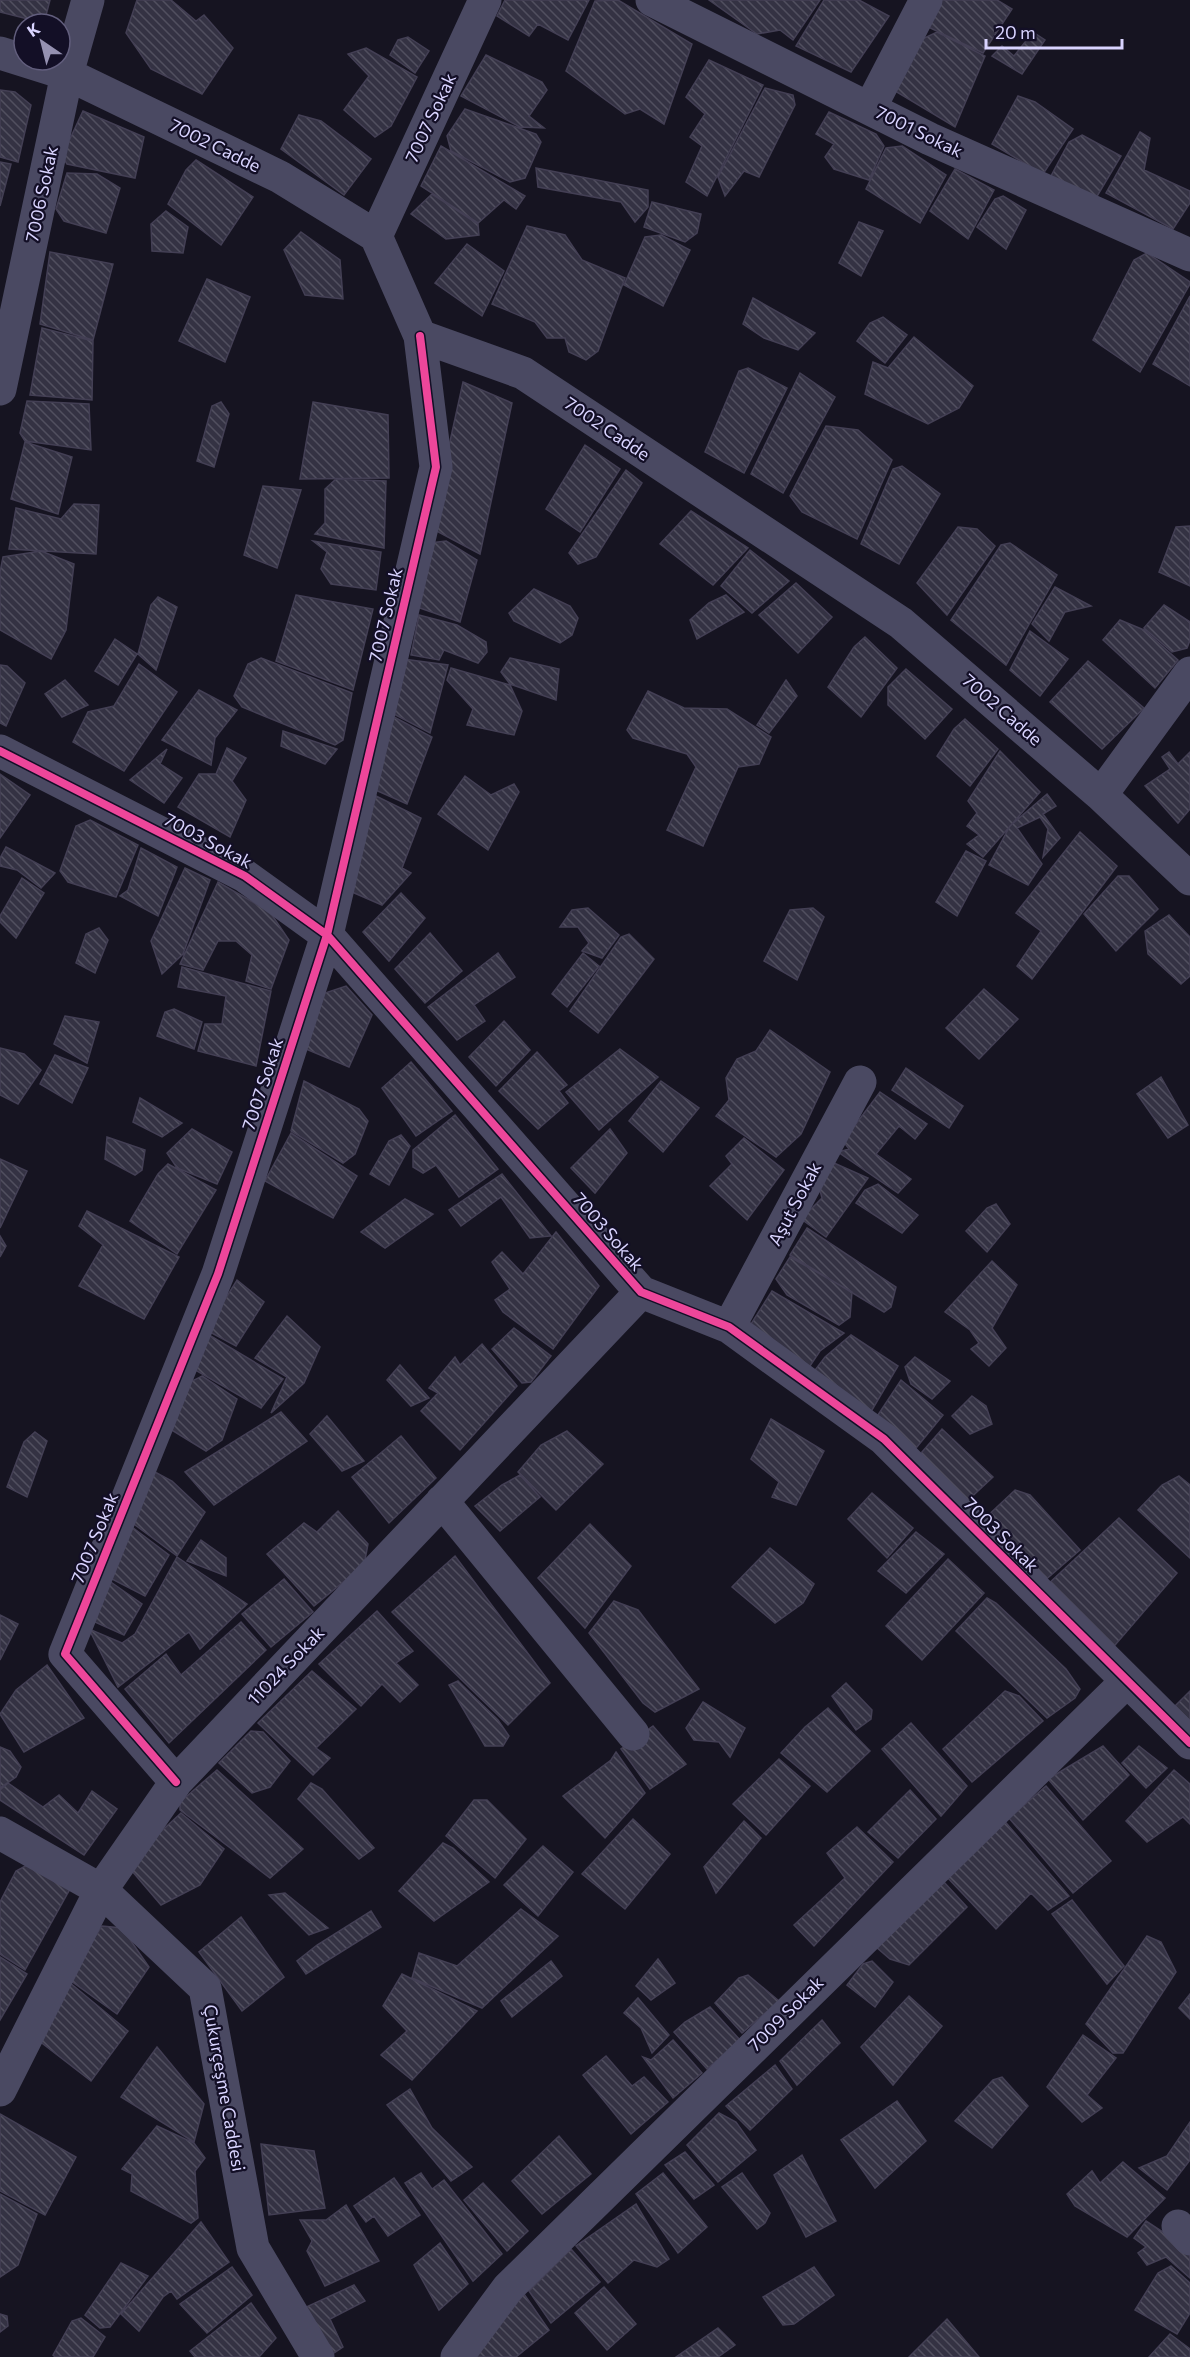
<svg xmlns="http://www.w3.org/2000/svg" width="1190" height="2357" viewBox="0 0 1190 2357" font-family="Commissioner,sans-serif">
<defs>
<pattern id="building-back-hatch" width="6" height="6" patternUnits="userSpaceOnUse" patternTransform="scale(1.5)"><rect width="6" height="6" fill="#343243"/><path d="M-1 5l2 2M0 0l6 6M5-1l2 2" fill="none" stroke="#514f5f"/></pattern>
</defs>
<rect width="100%" height="100%" fill="#161421"/>
<!-- building -->
<path fill="url(#building-back-hatch)" stroke="#433f54" stroke-width="1.5" d="M0,0H50L44,23L0,12Z
M137,0H171L196,21L204,15L233,48L202,94L151,69L126,33Z
M505,0H589L568,40L538,24L529,36L497,16Z
M618,0L692,44L664,124L640,109L625,114L566,71L595,1Z
M709,0H820L793,40L780,30L757,34Z
M824,0H859L889,16L851,72L796,46Z
M941,0H997L1012,9L983,53L928,27Z
M937,32L985,56L955,127L895,91L920,40Z
M1033,32L1045,40L1022,74L992,56L1002,46L1014,56Z
M408,37L429,51L415,73L390,55L398,40Z
M366,48L417,77L391,126L375,137L344,110L369,76L348,54Z
M486,55L542,82L547,90L529,116L544,128L520,127L461,96Z
M709,60L763,85L707,196L686,182L702,146L690,137L705,114L686,97Z
M765,88L793,95L795,105L759,177L744,171L725,196L718,177Z
M0,90L15,92L31,105L18,162L0,157Z
M1018,96L1035,102L1073,129L1043,174L992,144Z
M465,109L536,134L541,142L525,178L510,182L451,151L447,136Z
M83,111L144,137L135,178L67,164L62,156Z
M829,112L876,134L884,146L869,180L834,169L825,157L834,144L816,134Z
M299,115L321,121L371,159L344,195L281,149Z
M1140,132L1150,138L1144,170L1190,191V203L1173,229L1106,193Z
M1082,135L1121,156L1096,198L1051,176L1069,142Z
M441,146L525,196L516,209L504,200L478,223L421,186Z
M902,146L946,175L920,223L866,189L886,148Z
M196,160L253,197L221,245L168,204L186,170Z
M0,162L11,164L0,206Z
M536,168L648,190V207L635,222L621,202L538,187Z
M955,169L994,190L968,239L930,211Z
M67,173L97,174L120,188L106,233L64,221L56,209Z
M432,194L478,224L479,235L446,239L411,214Z
M1003,196L1026,210L1006,249L977,227L995,199Z
M652,202L701,214L697,233L685,242L644,227Z
M166,211L188,227L183,253L152,251L151,224Z
M859,222L883,231L861,276L839,263Z
M527,226L565,235L582,260L625,278L598,351L586,360L569,352L565,338H547L535,322L492,304Z
M301,232L340,260L343,299L305,295L284,250Z
M661,235L690,250L663,306L624,285L645,237Z
M467,244L504,271L482,316L435,283Z
M50,252L113,264L93,340L40,324Z
M1147,253L1190,282V284L1140,372L1093,340L1134,260Z
M207,279L250,297L225,362L179,341Z
M1190,296V386L1153,364Z
M753,298L815,333L798,350L764,338L743,324Z
M883,317L907,335L885,363L857,341L870,323Z
M42,328L93,341L92,400L30,395Z
M914,337L973,386L959,408L928,424L865,394L873,362L888,368Z
M748,368L787,388L744,473L705,452L739,371Z
M800,373L835,397L783,493L751,474Z
M463,382L512,403L480,554L431,528Z
M27,401L89,404L91,450L25,441L20,433Z
M221,402L229,414L214,467L197,461L212,406Z
M313,402L388,415L389,478L300,479Z
M826,426L858,430L892,460L857,539L802,512L790,496Z
M25,442L72,457L58,514L11,499Z
M585,445L620,469L580,532L546,509Z
M902,466L940,494L899,564L861,544L893,469Z
M626,470L642,483L596,557L578,564L569,553Z
M336,479L386,481L384,548L315,534L325,523V489Z
M263,486L301,490L277,568L244,555Z
M74,504L99,505L96,554L9,549L16,508L61,519Z
M691,511L748,548L713,585L660,544Z
M1190,526V586L1159,572L1176,527Z
M958,527L977,529L995,546L947,615L917,583Z
M313,541L381,552L376,590L331,584L321,569L327,552Z
M446,541L477,560L460,622L414,606L430,543Z
M1010,543L1057,575L1006,665L951,620L1001,545Z
M750,550L789,581L752,613L721,586Z
M41,551L74,564L66,630L51,659L0,630V572L3,557Z
M796,583L832,617L798,653L759,615Z
M1055,587L1091,606L1065,612L1049,641L1032,624Z
M534,589L570,606L578,618L572,635L560,643L514,621L509,613Z
M296,595L373,609L353,690L276,661Z
M726,595L744,612L697,639L690,620L709,603Z
M158,597L177,607L156,670L138,654L151,605Z
M1164,605L1190,622V640L1187,648L1172,652L1144,628Z
M419,615L457,625L486,642L487,652L478,663L444,650L439,660L411,655Z
M1120,620L1144,630L1178,660L1155,688L1103,640Z
M1030,631L1068,659L1040,696L1010,670Z
M865,637L897,668L861,717L828,687L854,647Z
M115,639L137,654L118,685L95,671Z
M261,658L352,693L343,740L335,745L242,707L234,696L248,664Z
M510,658L559,669L556,700L510,684L501,672Z
M403,659L448,665L430,733L392,713Z
M1088,661L1144,708L1102,749L1050,702Z
M139,664L177,692L124,771L73,742L88,712L114,706Z
M0,665L7,666L25,683L6,726L0,723Z
M451,668L510,685L522,711L514,735L467,725L473,709L447,680Z
M906,669L952,709L925,739L888,705V687Z
M65,680L88,705L62,717L45,694Z
M786,680L797,696L769,733L757,725Z
M199,690L237,710L215,738L211,765L162,740Z
M648,691L684,708L727,709L771,737L759,764L738,767L703,846L667,830L696,767L687,754L633,738L627,730Z
M394,717L432,737L407,804L371,788Z
M965,719L998,749L970,786L937,756L954,729Z
M283,731L337,749L325,764L281,746Z
M227,748L246,758L232,781L246,800L230,837L178,807L199,774H216Z
M167,749L160,764L182,778L164,803L130,780Z
M1000,751L1040,792L983,857L967,844L979,835L967,826L977,813L968,801Z
M1169,752L1178,764L1190,752V809L1178,823L1145,786L1170,769L1162,757Z
M0,774L30,795L0,838Z
M465,776L491,795L514,784L519,792L488,850L438,814Z
M1047,794L1056,806L1043,814L1060,838L1043,857L1048,829L1040,817L1017,828L1042,864L1028,885L989,865L1010,826Z
M376,796L421,818L402,868L411,873L382,905L345,889Z
M90,820L138,845L116,897L68,882L60,871L76,826Z
M1080,832L1117,866L1032,979L1017,966L1041,931L1016,913Z
M6,847L55,873L41,888L17,870L0,866V858Z
M141,848L177,867L158,916L120,896L128,890Z
M966,851L986,861L957,916L936,902Z
M185,868L210,880L183,954L162,974L151,941Z
M1118,876H1129L1158,909L1116,951L1084,914Z
M22,878L44,893L16,938L0,922V916Z
M218,882L270,912L289,940L271,989L246,981L252,955L236,941H218L203,970L180,964Z
M401,893L425,918L389,961L363,932Z
M588,908L619,935L602,958L582,951L589,943L578,927H560L572,910Z
M813,908L824,917L797,980L764,961L790,910Z
M1169,915L1190,937V976L1181,984L1148,954L1145,931Z
M99,928L108,940L95,973L76,963L86,934Z
M430,933L462,971L425,1003L395,969Z
M629,934L654,959L598,1033L570,1011L621,937Z
M498,953L515,977L474,1005L485,1021L457,1040L428,1007Z
M583,953L599,966L567,1007L552,994Z
M182,967L271,991L256,1066L198,1051L205,1024H222L226,996L178,987Z
M346,986L372,1015L349,1067L306,1049L322,994Z
M984,989L1018,1019L979,1059L946,1028Z
M174,1009L202,1022L194,1049L157,1036L165,1012Z
M65,1016L99,1022L87,1063L54,1044Z
M504,1021L530,1050L496,1086L469,1057Z
M770,1030L830,1072L801,1134L776,1157L716,1116L729,1100L726,1078L737,1059L756,1051Z
M0,1048L24,1054L41,1070L18,1104L0,1095Z
M620,1049L658,1077L599,1130L566,1092Z
M537,1052L567,1085L559,1091L568,1103L538,1129L499,1091Z
M55,1055L88,1068L72,1103L40,1084Z
M411,1062L452,1111L416,1136L382,1088Z
M906,1068L963,1106L949,1128L892,1090Z
M1161,1077L1188,1125L1168,1138L1137,1094Z
M304,1081L359,1109L368,1121L355,1154L343,1163L291,1131Z
M661,1081L699,1108L663,1152L629,1121Z
M880,1092L927,1124L915,1139L899,1126L876,1154L911,1179L898,1193L838,1152L849,1149L843,1141Z
M140,1098L182,1123L162,1137L133,1122Z
M455,1115L498,1169L459,1197L436,1165L423,1173L413,1167V1150Z
M192,1129L232,1152L217,1184L177,1168L167,1153Z
M610,1129L627,1153L595,1193L571,1168Z
M291,1133L357,1176L333,1218L265,1181Z
M401,1135L410,1146L389,1185L370,1174L389,1141Z
M107,1137L145,1150L142,1170L135,1175L105,1159Z
M744,1138L784,1170L747,1220L710,1186L732,1164L726,1156Z
M0,1159L27,1171L0,1228Z
M834,1163L868,1178L826,1237L801,1219L822,1198L818,1183Z
M168,1164L216,1190L177,1254L130,1221L158,1174Z
M502,1174L551,1236L530,1238L501,1197L461,1226L449,1210Z
M878,1184L918,1215L902,1233L856,1203L865,1190Z
M405,1199L433,1214L385,1248L361,1232Z
M996,1204L1010,1224L987,1252L966,1231L987,1208Z
M87,1211L179,1257L144,1319L79,1286L103,1245L79,1226Z
M807,1228L896,1287L891,1307L884,1312L790,1255Z
M556,1232L599,1286L553,1349L503,1312L495,1300L510,1289L492,1262L502,1252L523,1274Z
M0,1236L6,1246L0,1257Z
M790,1257L852,1292L850,1317L839,1325L787,1295L776,1279Z
M992,1261L1017,1285L992,1328L1006,1348L989,1366L971,1349L979,1343L970,1330L945,1312Z
M237,1280L264,1302L236,1346L206,1330Z
M772,1291L844,1333L820,1351L806,1372L749,1327Z
M287,1316L320,1347L304,1383L271,1413L287,1377L255,1358Z
M514,1328L551,1356L531,1382L522,1383L492,1349Z
M209,1335L283,1379L261,1408L190,1367Z
M851,1335L898,1366L865,1422L809,1378L825,1357Z
M482,1344L517,1386L460,1450L421,1411L438,1393L429,1388L455,1357L460,1365Z
M915,1357L950,1381L932,1399L911,1384L905,1367Z
M400,1365L429,1398L411,1406L387,1380Z
M202,1376L237,1399L222,1440L206,1451L165,1426L184,1385Z
M901,1380L943,1415L908,1458L872,1424Z
M972,1396L986,1406L992,1424L970,1434L952,1416Z
M281,1412L307,1441L214,1505L185,1472Z
M327,1416L364,1461L342,1471L310,1434Z
M771,1419L824,1451L796,1505L772,1497L779,1482L751,1459Z
M942,1429L993,1477L964,1504L915,1460Z
M567,1431L603,1464L556,1510L518,1472L541,1445Z
M35,1432L47,1441L27,1497L7,1487L24,1442Z
M401,1436L436,1478L389,1523L352,1477Z
M153,1471L172,1481L205,1512L177,1556L127,1519Z
M520,1475L540,1497L500,1531L475,1506L502,1485Z
M1179,1476L1190,1485V1558L1138,1510L1162,1485Z
M1015,1490L1030,1495L1080,1550L1043,1582L982,1521Z
M872,1493L913,1528L887,1558L848,1519Z
M338,1511L368,1544L364,1565L314,1606L267,1554L304,1523L317,1532Z
M1119,1518L1177,1573L1110,1651L1046,1586Z
M590,1524L631,1566L585,1628L538,1578Z
M132,1527L169,1555L145,1596L106,1576Z
M916,1532L944,1554L906,1593L878,1571Z
M201,1540L226,1558V1576L187,1561Z
M770,1548L814,1584L803,1603L775,1623L732,1587Z
M455,1556L550,1683L508,1725L392,1612Z
M177,1557L247,1604L200,1649L189,1632L118,1687L89,1629L122,1643L135,1634Z
M948,1559L984,1593L922,1660L886,1626Z
M284,1579L313,1612L271,1647L242,1614Z
M108,1580L142,1604L124,1635L88,1619Z
M987,1598L996,1603L1066,1669L1080,1689L1075,1698L1047,1718L956,1631Z
M614,1601L638,1610L699,1689L655,1712L643,1703L589,1633Z
M377,1611L413,1651L396,1663L418,1685L400,1702L382,1684L361,1706L319,1664Z
M0,1615L18,1624L0,1660Z
M241,1622L266,1650L169,1743L125,1689L166,1654L181,1675Z
M47,1665L84,1718L24,1752L0,1714L16,1690Z
M312,1671L356,1709L316,1748L330,1758L313,1775L258,1723Z
M458,1681L498,1720L509,1736L503,1746H485L449,1685Z
M846,1683L872,1710L871,1719L856,1730L832,1696Z
M1005,1691L1019,1696L1043,1721L972,1782L943,1749Z
M1190,1691V1729L1170,1711Z
M703,1702L745,1728L730,1757L719,1742L694,1740L686,1728Z
M828,1708L870,1751L827,1792L781,1753L805,1727Z
M911,1723L967,1786L941,1816L882,1749Z
M653,1726L686,1764L650,1789L621,1749Z
M251,1731L263,1732L290,1761L270,1787L252,1793L219,1763Z
M1103,1746L1129,1775L1083,1820L1048,1779Z
M1139,1746L1167,1768L1146,1788L1122,1763Z
M0,1747L10,1751L21,1767L16,1777L0,1788Z
M616,1752L645,1793L605,1838L563,1796L611,1760Z
M779,1759L810,1786L766,1835L733,1804Z
M217,1770L303,1849L270,1878L180,1810V1802Z
M1174,1770L1190,1784V1824L1183,1817L1147,1842L1126,1821Z
M8,1783L43,1807L59,1795L78,1813L92,1791L117,1809L84,1855L0,1800V1790Z
M311,1783L322,1789L374,1848L359,1859L298,1799Z
M1046,1786L1111,1861L1073,1893L1009,1818Z
M910,1790L936,1819L898,1858L868,1832Z
M474,1800H487L526,1839L495,1878L446,1836Z
M181,1813L224,1849L200,1885L161,1905L126,1864Z
M1001,1817L1069,1896L1048,1910L1031,1893L996,1929L945,1875Z
M633,1819L670,1854L625,1909L582,1874Z
M744,1821L761,1838L716,1893L704,1867Z
M857,1827L893,1862L814,1946L794,1925L845,1878L827,1853Z
M443,1843L453,1848L489,1882L434,1921L399,1891Z
M543,1846L573,1872L538,1916L504,1885Z
M29,1864L70,1889L25,1970L0,1954V1902L16,1871Z
M943,1881L967,1907L909,1965L890,1959L876,1947Z
M285,1893L328,1928L309,1935L269,1895Z
M1072,1900L1124,1966L1107,1984L1052,1914Z
M521,1909L558,1936L482,2008L412,1978L419,1953L457,1966Z
M371,1911L381,1927L306,1974L297,1961L317,1945Z
M241,1917L284,1977L242,2011L199,1952Z
M102,1926L122,1928L149,1967L117,2014L67,1978Z
M1147,1936L1161,1942L1176,1972L1123,2053H1113L1086,2024Z
M0,1957L27,1974L0,2020Z
M658,1959L675,1983L651,2000L636,1986Z
M551,1961L562,1976L512,2017L501,2001Z
M872,1961L893,1982L875,2007L847,1985L863,1964Z
M402,1974L477,2011L412,2080L381,2055L407,2031L383,2006Z
M748,1975L779,2001L742,2033L715,2003L739,1978Z
M69,1982L128,2031L91,2081L38,2040Z
M1190,1994V2019L1179,2008Z
M909,1996L942,2026L893,2085L861,2047Z
M638,1998L669,2035L652,2053L641,2028L624,2013Z
M710,2007L740,2040L707,2069L674,2032L685,2022Z
M822,2020L840,2043L797,2085L780,2061Z
M1083,2035L1116,2058L1087,2095L1102,2108L1082,2122L1047,2087Z
M673,2040L702,2073L673,2098L643,2057L651,2060Z
M157,2047L204,2104L194,2142L121,2097Z
M606,2056L632,2086L644,2077L668,2102L631,2134L583,2075Z
M775,2065L792,2089L750,2130L726,2106Z
M1002,2077L1028,2106L992,2148L955,2121L993,2080Z
M410,2089L432,2128L472,2167L451,2181L387,2105Z
M897,2101L926,2141L875,2188L841,2140Z
M719,2113L736,2122L756,2150L718,2182L687,2145Z
M0,2114L76,2157L45,2215L0,2191Z
M1190,2122V2160L1167,2190L1139,2168L1167,2156Z
M157,2126L194,2143L205,2158L195,2171L198,2218L191,2223L131,2191L132,2174L122,2169Z
M559,2136L591,2174L542,2214L512,2181Z
M261,2144L314,2151L325,2208L269,2215Z
M685,2152L714,2185L694,2199L665,2165Z
M802,2155L836,2221L806,2237L774,2175Z
M1123,2162L1165,2198L1127,2237L1075,2206L1067,2194L1092,2171L1100,2183Z
M421,2173L432,2189L444,2180L502,2254L473,2281L405,2183Z
M663,2173L707,2227L678,2253L636,2194Z
M742,2173L770,2213L765,2223L757,2229L722,2187Z
M394,2178L420,2215L388,2236L374,2216L366,2222L354,2206Z
M483,2183L528,2231L507,2251L464,2200Z
M0,2194L37,2214L18,2265L0,2277Z
M636,2204L669,2259L657,2267L634,2260L608,2283L576,2246Z
M346,2205L379,2261L325,2286L307,2251L312,2241L300,2220H326Z
M1146,2221L1190,2250V2278L1166,2257L1147,2265L1138,2253L1146,2247L1134,2238Z
M201,2222L229,2262L177,2299L171,2291L163,2297L139,2331L121,2314Z
M440,2243L468,2284L439,2310L414,2265Z
M571,2249L600,2282L551,2323L529,2291Z
M121,2263L148,2276L110,2327L100,2328L85,2315Z
M1171,2266L1190,2283V2313L1177,2334L1135,2310L1158,2273Z
M232,2267L252,2295L207,2333L180,2304Z
M814,2267L834,2295L794,2324L783,2325L763,2297Z
M354,2285L365,2301L330,2319L343,2347L331,2355L304,2308Z
M604,2287L636,2324L607,2350L575,2313Z
M524,2294L549,2330L516,2357H474Z
M251,2303L276,2338L259,2357H195L190,2351Z
M0,2314L7,2316L8,2326L0,2332Z
M81,2318L105,2337L93,2357H55L53,2355L72,2321Z
M947,2319L979,2357H909Z
M718,2328L735,2345L718,2357H676Z
M1170,2334L1190,2349V2357H1149Z"/>
<g fill="none" stroke-linecap="round" stroke-linejoin="round">
<!-- minor -->
<path stroke="#4a4962" stroke-width="33" d="M652,0L930,139L1190,255
M0,53L67,74L280,177L376,236L420,336L523,373L901,623L1101,795L1190,879
M870,108L926,0
M376,236L485,0
M0,389L67,74L88,0
M0,751L245,876L327,935L641,1292L729,1327L884,1439L1190,1743
M1101,795L1190,673
M729,1327L860,1082
M442,1501L633,1734
M176,1782L65,1654L218,1274L327,935L436,467L420,336
M0,1833L101,1890L205,1988L253,2248L318,2357
M0,2090L101,1890L176,1782L641,1292
M1178,2226L1190,2239
M457,2357L508,2288L1127,1681"/>
<!-- cycleway casing -->
<g stroke="#130f26" stroke-width="11">
<path id="cycleway" d="M0,751L245,876L327,935L641,1292L729,1327L884,1439L1190,1743
M176,1782L65,1654L218,1274L327,935L436,467L420,336"/>
</g>
<!-- cycleway -->
<use href="#cycleway" stroke="#ed469a" stroke-width="8"/>
</g>
<g text-anchor="middle" stroke-width="4.5" stroke-linejoin="round" paint-order="stroke">
<!-- street labels -->
<g font-size="18" fill="#d9d4ff" stroke="#130f26">
<text transform="translate(431 118) rotate(-65)" y="6">7007 Sokak</text>
<text transform="translate(919 132) rotate(26)" y="6">7001 Sokak</text>
<text transform="translate(215 146) rotate(26)" y="6">7002 Cadde</text>
<text transform="translate(42 194) rotate(-78)" y="6">7006 Sokak</text>
<text transform="translate(607 429) rotate(34)" y="6">7002 Cadde</text>
<text transform="translate(386 615) rotate(-77)" y="6">7007 Sokak</text>
<text transform="translate(1002 710) rotate(41)" y="6">7002 Cadde</text>
<text transform="translate(208 841) rotate(28)" y="6">7003 Sokak</text>
<text transform="translate(263 1084) rotate(-72)" y="6">7007 Sokak</text>
<text transform="translate(795 1204) rotate(-62)" y="6">Aşut Sokak</text>
<text transform="translate(608 1232) rotate(49)" y="6">7003 Sokak</text>
<text transform="translate(1001 1535) rotate(45)" y="6">7003 Sokak</text>
<text transform="translate(95 1538) rotate(-68)" y="6">7007 Sokak</text>
<text transform="translate(286 1666) rotate(-46)" y="6">11024 Sokak</text>
<text transform="translate(786 2014) rotate(-45)" y="6">7009 Sokak</text>
<text transform="translate(224 2088) rotate(80)" y="6">Çukurçeşme Caddesi</text>
</g>
</g>
<!-- north arrow -->
<g transform="translate(42 42) rotate(325)"><circle r="28" fill="#130f26" stroke="#625e7d" stroke-width="1.5"/>
<path d="M0-4.5L10 22L0 15L-10 22Z" fill="#9591b1"/>
<text y="-9" font-size="16" font-weight="bold" text-anchor="middle" fill="#d9d4ff">K</text>
</g>
<!-- scale -->
<path d="M986 39v9h136v-9" fill="none" stroke="#d9d4ff" stroke-width="3"/>
<text x="995" y="39" font-size="18" fill="#d9d4ff" stroke="#130f26" stroke-width="4.5" paint-order="stroke">20 m</text>
</svg>
